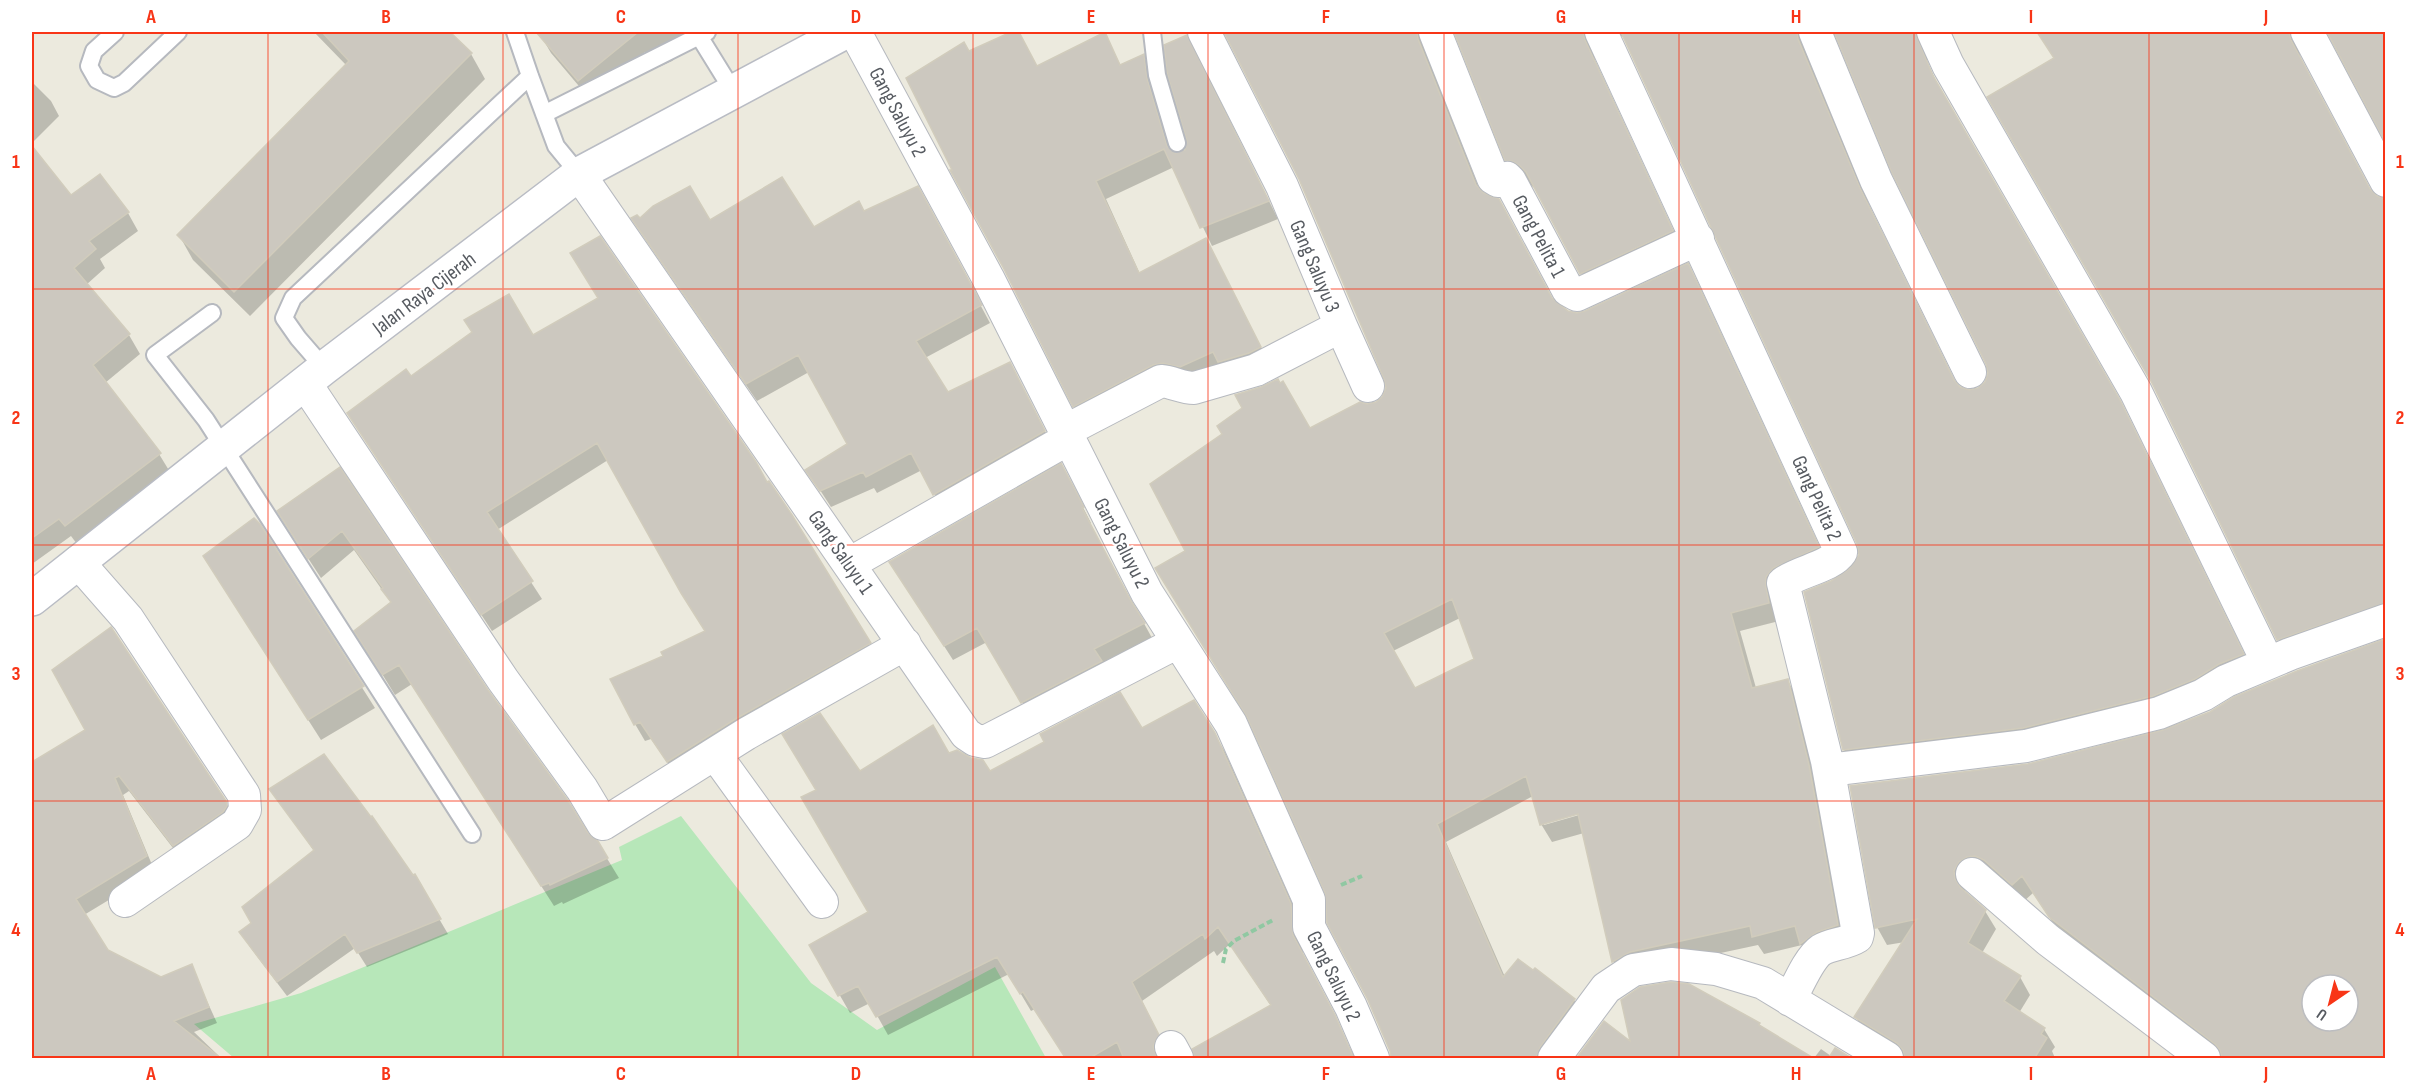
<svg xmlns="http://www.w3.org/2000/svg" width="2417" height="1090" viewBox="0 0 2417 1090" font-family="'Sofia Sans Condensed',sans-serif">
<rect width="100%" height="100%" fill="#eceade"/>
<!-- green -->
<path fill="#b7e7b9" d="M681,816L811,983L877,1030L995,967L1046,1058H234L194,1024L301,993L622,860L619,847Z"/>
<!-- shadow -->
<path fill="#0003" fill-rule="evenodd" d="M314,32H448L471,54L485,79L250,316L193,260L179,235L347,66Z
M545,32H704L672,61L659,67L645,52L589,98L551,53L541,36Z
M1014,32H1018L1037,67L1104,34L1121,66L1143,56L1154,74L1157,97L1173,153L1180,155L1186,151L1196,54L1278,219L1212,246L1174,167L1106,199L1140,274L1216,258L1270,365L1224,369L1085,424L1074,406L969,53Z
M1222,32H1377L1380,38L1396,32H1426L1428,58L1481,193L1558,307L1576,314L1585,313L1687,265L1698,283L1828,565L1783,586L1779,621L1740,631L1756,688L1787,680L1798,698L1819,784L1848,943L1811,961L1802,945L1764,954L1758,945L1641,970L1624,979L1614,962L1584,833L1552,842L1541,824L1533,796L1446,842L1505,977L1574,1000L1585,1018L1555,1058H1392L1391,1050L1187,552L1310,430L1367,405L1377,404L1383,398L1387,389L1386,378L1299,177L1230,40ZM1460,618L1476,660L1414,690L1393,651ZM1585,810L1586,813L1544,825V822Z
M1454,32H1919L1927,48V61L1943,96L2131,422L2254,674L2230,684L1856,770L1844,750L1831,583L1850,571L1860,556L1859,544L1624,37L1615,34L1594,51L1595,60L1683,251L1593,293L1537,190L1524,180H1518L1507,160ZM1830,34L1838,37L1988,364L1989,373L1987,382L1978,390L1969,391L1957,385L1871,209L1809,60L1808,50Z
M2037,32H2386V138L2333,40L2328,34L2318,32L2301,41L2299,51L2301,60L2371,192L2376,198L2386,200V623L2289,657L2278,639L2055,59Z
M32,82L51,101L59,116L32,143Z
M32,148L70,197L128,213L138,231L100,259L105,268L86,285L129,335L140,354L105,383L159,454L170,472L77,544L71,536L32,564Z
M927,205L990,323L925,358L948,393L1019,381L1054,449L944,511L922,470L877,493L874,488L831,507L807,470L849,445L809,372L757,401L643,236L640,220L710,222L813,229L864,213Z
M532,337L869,644L879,661L679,779L651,739L645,741L635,724L665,657L706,632L608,460L497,530L542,599L492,631L349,414L410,378Z
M339,470L487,691L586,834L597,842L619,878L563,904L562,902L554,906L412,684L395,695L368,651L392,604L354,550L321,578L291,532Z
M1069,480L1091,523H1089L1152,638L1031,717L987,642L953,660L900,577Z
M259,525L375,708L321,740L217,577Z
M2386,641V1058H2222L2061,935L2033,893L2023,902L1969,880L1964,893L1985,911L1996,929L1982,953L2020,977L2030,995L2019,1013L2044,1029L2055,1047L2052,1051L2055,1058H1905L1866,1035L1856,1017L1905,942L1887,945L1877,927L2028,765L2164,732L2210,713L2297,672ZM2312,985H2348V1021H2312Z
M1141,730L1214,733L1225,752L1301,923L1303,955L1355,1058H1196L1271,1006L1230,944L1217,956L1214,951L1142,1001L1168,1054L1166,1058H1066L1035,1009L1031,1011L1009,974L888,1035L870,1003L850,1013L811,945L870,913L859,773L949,755L989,773Z
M87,731L225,802L235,818L183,861L129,791L123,795L155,872L84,915L107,951L161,979L191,966L217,1023L194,1032L221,1058H32V764Z
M271,789L413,877L414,876L448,934L367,967L355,948L287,996L250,947L241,932L253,924L314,851Z
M1821,1049L1831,1056L1850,1058H1814Z"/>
<!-- building -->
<path fill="#ccc8bf" stroke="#d1ccbc" stroke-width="1.5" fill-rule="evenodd" d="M322,32H450L472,53L234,292L177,235L349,61Z
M536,32H638L578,81Z
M1011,32H1019L1037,66L1105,32L1120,65L1144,54L1147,78L1167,146L1175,153L1185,150L1187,141L1167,73L1164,45L1187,35L1269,201L1200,228L1164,149L1096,181L1139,273L1206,238L1261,347L1249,353L1218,362L1213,352L1180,367L1163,363L1153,365L1073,407L1004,269L950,170H952L906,78L964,42L969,51Z
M1224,32H1417L1418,39L1476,185L1484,193L1499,199L1552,298L1568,311L1577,313L1585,311L1688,263L1819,547L1773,568L1766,577V587L1769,603L1731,613L1752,688L1788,679L1809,765L1838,925L1817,932L1800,944L1795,926L1752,937L1750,926L1630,952L1612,962L1578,814L1540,825L1526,776L1437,824L1503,977L1518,959L1533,970L1535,968L1575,999L1540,1047L1536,1059H1391L1390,1051L1368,1000L1327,923L1325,893L1247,717L1155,568L1185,551L1150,484L1222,434L1217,426L1242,408L1235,395L1261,387L1278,379L1280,383L1283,381L1310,428L1360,402L1367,404L1376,402L1382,397L1386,388L1384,379L1299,179ZM1452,599L1474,659L1415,688L1384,633Z
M1454,32H1583L1585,40L1673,231L1580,274L1526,172L1519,165L1512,161H1505Z
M1621,32H1797L1798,39L1860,188L1954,380L1960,387L1969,390L1978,388L1985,382L1988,373L1986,364L1892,173L1834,32H1915L1932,74L2120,400L2244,654L2219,664L2195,679L2153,696L2023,728L1843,750L1804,592L1831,581L1849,569L1859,555L1857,544Z
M2037,32H2289L2291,40L2370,189L2377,196L2385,199V603L2277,640L2152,383L1987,97L2054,58Z
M2327,32H2385V142Z
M32,146L71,195L100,174L129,212L89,241L96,249L74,268L130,334L93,365L161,453L65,526L59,519L32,538Z
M782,177L814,227L859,201L864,211L918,186L982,305L916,341L948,392L1010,362L1045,431L933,495L911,453L866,477L863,472L820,491L805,470L847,444L798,355L746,384L631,218L637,215L640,218L653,206L690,186L710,220Z
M600,236L756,462L767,482L769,481L792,515L871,643L737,718L667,762L640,722L634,725L610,679L663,656L661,652L705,631L681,593L597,443L487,512L533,581L481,615L347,413L406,369L411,376L472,332L464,320L509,294L533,335L598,298L570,253Z
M1061,463L1084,507L1082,508L1131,601L1145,623L1094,649L1102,661L1021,703L977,628L944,646L889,562Z
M340,467L488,690L567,799L588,833L598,841L608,858L550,885L549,883L541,886L399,665L382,675L354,631L391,602L381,589L383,588L342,531L308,559L277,511Z
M254,518L260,524L364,686L308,720L203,556Z
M111,627L226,801L227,806L223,812L173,846L119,776L115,778L147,856L76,899L108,950L161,977L192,964L209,1007L174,1021L222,1059H32V762L85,730L52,670Z
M2385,639V1059H2222L2220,1050L2215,1044L2049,917L2022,876L2012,885L1984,860L1975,856L1967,857L1959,862L1954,871L1955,879L1960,887L1986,910L1968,943L2021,976L2004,1001L2045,1028L2041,1034L2047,1038L2034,1059H1905L1903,1050L1897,1043L1854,1017L1917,919L1875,928L1850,786L2028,764L2163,730L2210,712L2234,697L2297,671ZM2312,985H2348V1021H2312Z
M1120,692L1142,728L1194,700L1215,733L1291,904L1293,935L1335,1015L1354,1059H1195L1192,1049L1271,1005L1218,927L1205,939L1203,934L1132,982L1159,1035L1153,1046L1157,1059H1124L1117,1042L1088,1059H1066L1023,992L1020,994L997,957L876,1017L858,986L838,996L809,945L868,912L801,797L816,790L782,734L820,713L860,771L933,725L949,753L957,750L971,758L983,760L990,771L1044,742L1040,734Z
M324,754L371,817L372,816L413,875L415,874L441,919L357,953L345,934L277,982L239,932L251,923L242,907L314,850L269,789Z
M1671,982L1689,984L1760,1023L1759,1025L1815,1059H1576L1604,1021L1630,1041L1621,1000L1640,987Z
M1835,1048L1853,1059H1828Z"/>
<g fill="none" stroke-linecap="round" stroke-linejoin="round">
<!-- lane casing -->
<g stroke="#b6b9bf" stroke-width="20">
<path id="lane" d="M115,32L94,51L89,66L97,80L114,88L124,83L178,32
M515,32L530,76L556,146L579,174
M1152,32L1157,75L1177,143
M699,36L733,91
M544,114L707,32
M212,313L155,355L206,420L472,834
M324,368L298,338L284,318L293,298L530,76"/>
</g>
<!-- street casing -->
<g stroke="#b6b9bf" stroke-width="34">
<path id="street" d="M855,32L988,278L1147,593L1231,724L1309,900V927L1351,1007L1373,1058
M1435,32L1493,178L1498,181L1507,178L1510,181L1568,290L1577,295L1698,239
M1601,32L1841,552C1831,567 1799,571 1783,583L1827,761L1858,933L1857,937C1846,944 1831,944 1821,950C1809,958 1797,987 1790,1000
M1815,32L1876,180L1970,372
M1933,32L1948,65L2136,392L2268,663
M2307,32L2386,181
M579,174L966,734L975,740L985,742L1178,642
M1341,326L1368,386
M305,383L503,680L582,789L603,824L746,734L905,644
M1065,431L1161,381C1173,382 1182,388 1194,388L1256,370L1341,326L1282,186L1204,32
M78,562L128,619L244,795L245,810L237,824L125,901
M849,564L1068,439
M715,754L822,902
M1829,770L2026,746L2159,713L2203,695L2226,681L2290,654L2386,620
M1972,874L2048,940L2204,1058
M1171,1047L1177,1058
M1554,1058L1606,988L1633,970L1671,964L1716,969L1763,983L1887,1058"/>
</g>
<!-- secondary casing -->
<g stroke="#b9bcc4" stroke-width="36">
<path id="secondary" d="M32,599L324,368L579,174L845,32"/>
</g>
<!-- path -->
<path stroke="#90c8a2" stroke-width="4" stroke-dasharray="6 3" stroke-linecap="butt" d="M1341,885L1362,876
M1223,963L1226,949L1234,941L1273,920"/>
<!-- lane -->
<use href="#lane" stroke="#fff" stroke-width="16"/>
<!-- street -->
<use href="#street" stroke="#fff" stroke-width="32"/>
<!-- secondary -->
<use href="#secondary" stroke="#fff" stroke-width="33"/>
</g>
<!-- grid -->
<path fill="none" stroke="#f83517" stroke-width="1.5" stroke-opacity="0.55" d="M268,32V1058M503,32V1058M738,32V1058M973,32V1058M1208,32V1058M1444,32V1058M1679,32V1058M1914,32V1058M2149,32V1058M32,289H2386M32,545H2386M32,801H2386"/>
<g text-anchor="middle" stroke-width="4.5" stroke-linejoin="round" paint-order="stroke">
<!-- street labels -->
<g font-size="21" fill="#575b61" stroke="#fff">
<text transform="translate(898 112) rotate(62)" y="7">Gang Saluyu 2</text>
<text transform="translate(1539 236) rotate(62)" y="7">Gang Pelita 1</text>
<text transform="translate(1315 266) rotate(67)" y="7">Gang Saluyu 3</text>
<text transform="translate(424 293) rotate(-37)" y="7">Jalan Raya Cijerah</text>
<text transform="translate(1817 498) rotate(65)" y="7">Gang Pelita 2</text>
<text transform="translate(1122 543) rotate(63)" y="7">Gang Saluyu 2</text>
<text transform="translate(841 552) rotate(55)" y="7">Gang Saluyu 1</text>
<text transform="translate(1334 976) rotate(64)" y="7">Gang Saluyu 2</text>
</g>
</g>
<!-- border -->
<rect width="2417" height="1090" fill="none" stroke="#ffffff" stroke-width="66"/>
<!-- north arrow -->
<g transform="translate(2330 1003) rotate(215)"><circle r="28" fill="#ffffff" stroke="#bcbdc0" stroke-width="1.5"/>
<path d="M0-4.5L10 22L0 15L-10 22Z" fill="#f83517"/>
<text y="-9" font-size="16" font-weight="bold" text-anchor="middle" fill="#575b61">U</text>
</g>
<rect x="33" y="33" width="2351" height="1024" fill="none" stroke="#f83517" stroke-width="2"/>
<g font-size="20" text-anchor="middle" font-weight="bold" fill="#f83517">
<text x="151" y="23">A</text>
<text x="386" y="23">B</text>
<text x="621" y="23">C</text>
<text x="856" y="23">D</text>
<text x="1091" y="23">E</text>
<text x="1326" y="23">F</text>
<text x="1561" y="23">G</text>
<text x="1796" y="23">H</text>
<text x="2031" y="23">I</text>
<text x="2266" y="23">J</text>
<text x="16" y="168">1</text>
<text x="2400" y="168">1</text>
<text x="16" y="424">2</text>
<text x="2400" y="424">2</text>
<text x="16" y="680">3</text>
<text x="2400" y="680">3</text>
<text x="16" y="936">4</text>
<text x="2400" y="936">4</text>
<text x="151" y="1080">A</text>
<text x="386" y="1080">B</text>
<text x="621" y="1080">C</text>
<text x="856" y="1080">D</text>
<text x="1091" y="1080">E</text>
<text x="1326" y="1080">F</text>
<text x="1561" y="1080">G</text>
<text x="1796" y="1080">H</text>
<text x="2031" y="1080">I</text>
<text x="2266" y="1080">J</text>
</g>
</svg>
